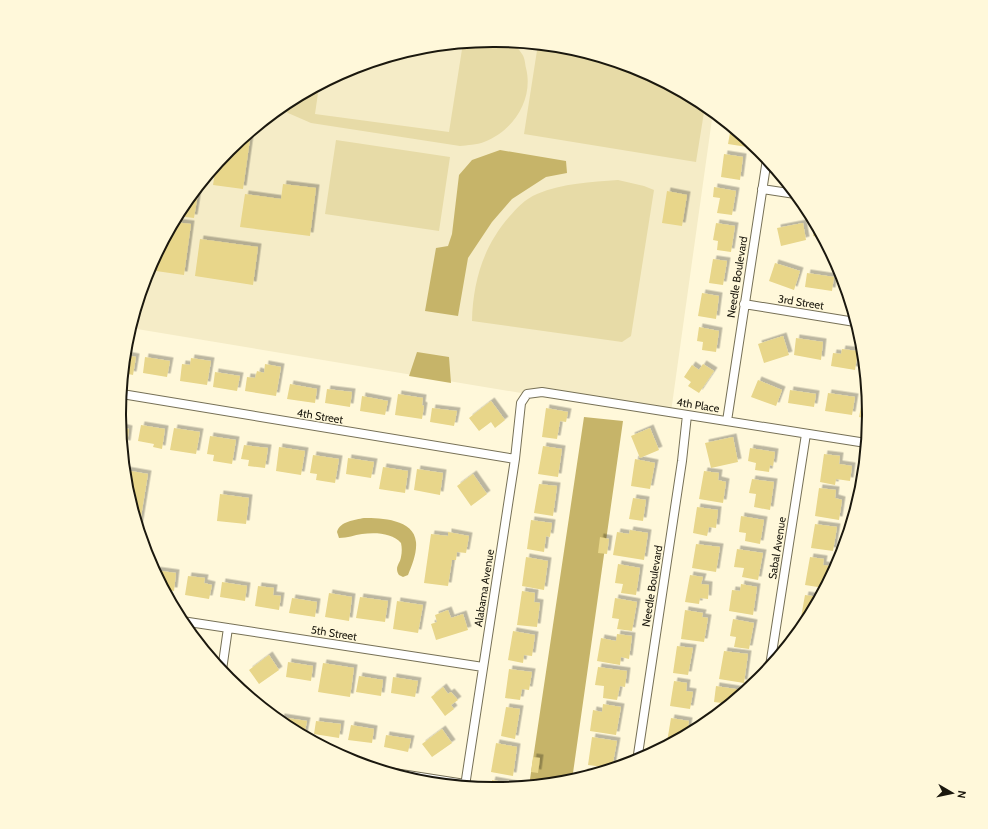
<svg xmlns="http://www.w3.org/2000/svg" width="988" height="829" viewBox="0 0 988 829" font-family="Cabin,sans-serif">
<defs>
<filter id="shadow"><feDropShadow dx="3.5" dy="-3.5" stdDeviation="0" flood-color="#0004"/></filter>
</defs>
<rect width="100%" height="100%" fill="#fff8da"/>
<!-- built -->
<path fill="#f5ecc7" d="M494,40L567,47L638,69L702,103L713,112L671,412L527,394L131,328L148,271L183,206L229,150L286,103L351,68L421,47Z"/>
<!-- green -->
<path fill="#e7dba7" d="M494,40L512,42C515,46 519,49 522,54C525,58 525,64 526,68C534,100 513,131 484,142C477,145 467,145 460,146L311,123L288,113L282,107L319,86L315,114L449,132L463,43Z
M538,44L567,47L638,69L702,103L705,106L696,162L524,134Z
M336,140L450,157L439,231L325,214Z
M618,180L644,186L654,190L631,336L622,342L472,321C473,282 483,247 509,217C517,208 525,199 537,194C563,183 591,182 618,180Z"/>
<!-- water -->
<path fill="#c6b469" d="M500,150L566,161L567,173L546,177L512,199L492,222L468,258L458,316L425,311L436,248L448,246L452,234L459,175L472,160Z
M417,352L449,357L451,383L409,376Z
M584,417L623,421L572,780L529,786Z
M364,518C381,518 414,519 416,542C417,553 412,565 408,575L403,577L399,575C394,567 400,564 401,557C402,552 402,548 401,543C393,533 375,532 362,534C354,535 348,538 339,538L337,532C340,521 355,520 364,518Z"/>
<!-- building -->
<path fill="#e8d68a" filter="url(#shadow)" d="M731,127L748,141L747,147L728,144Z
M251,132L243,189L213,185L216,166L229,150Z
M724,154L743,157L740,180L721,177Z
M283,184L316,188L310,236L240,227L245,194L281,199Z
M199,187L194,218L177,216L183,206Z
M714,187L736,191L732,215L717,213L720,198L713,197Z
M667,191L687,195L682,226L662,223Z
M174,222L191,224L184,275L149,270Z
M716,223L735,226L731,252L717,250L718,241L713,240Z
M803,223L806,240L781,246L777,228Z
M815,224L822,238L813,236Z
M200,239L258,247L253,285L195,276Z
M713,259L727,261L723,285L709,283Z
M775,263L800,271L794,290L769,281Z
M807,273L834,277L832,291L805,287Z
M844,283L847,295L842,294Z
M702,293L719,296L716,319L698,316Z
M699,327L719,331L716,352L702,350L703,342L697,341Z
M783,336L789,355L764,363L758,344Z
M796,338L823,342L821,360L794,355Z
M842,349L858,351L855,370L831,366L833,353L841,354Z
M125,355L136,357L133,375L124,373Z
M145,357L170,361L167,377L143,373Z
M191,358L211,361L207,385L180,381L182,364L190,365Z
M265,364L281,367L276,396L245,391L247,377L255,378L257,371L264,373Z
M703,364L714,371L699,393L688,386L691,382L684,377L692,365L699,370Z
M215,372L240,376L237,391L213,387Z
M758,380L782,390L776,406L751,397Z
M290,384L317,389L315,403L287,399Z
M327,389L352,392L350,407L325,403Z
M790,390L816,394L814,407L788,403Z
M828,393L855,397L852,415L825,411Z
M398,394L423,398L422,405L424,406L422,419L395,415Z
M362,396L388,401L385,415L360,411Z
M491,401L505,420L495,428L491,422L479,431L469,418Z
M862,402L867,403L868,419L859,417Z
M432,408L457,411L454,426L430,422Z
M546,408L568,412L566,422L560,421L557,439L542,437Z
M141,425L165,429L162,449L153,447L154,444L138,441Z
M121,427L129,429L127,444L122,443Z
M174,428L200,432L196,454L170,450Z
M650,428L659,450L640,458L631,436Z
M210,436L236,440L232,464L213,461L214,455L207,454Z
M733,437L738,462L711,468L705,443Z
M244,445L268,448L265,468L248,466L249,460L241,459Z
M543,446L562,449L558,477L538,474Z
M279,447L305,451L301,475L276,471Z
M750,448L775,452L773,466L770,465L769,472L755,470L756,463L748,461Z
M824,454L840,456L839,464L852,466L850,481L836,479L835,485L820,482Z
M313,455L339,459L335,483L316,480L317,474L310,473Z
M348,458L374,462L371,478L346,474Z
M635,459L655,463L650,489L631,486Z
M383,467L408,471L405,493L379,489Z
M417,469L443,473L440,495L414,490Z
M125,470L148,474L139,529L127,487Z
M704,471L719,473L718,480L726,482L723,503L699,499Z
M473,474L487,494L471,506L457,486Z
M752,479L774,482L770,510L754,507L756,494L749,493Z
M539,484L557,486L553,516L534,513Z
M819,488L836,490L835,498L842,500L839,520L815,516Z
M220,494L249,498L246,524L217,521Z
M633,498L646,500L643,521L629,519Z
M697,507L718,510L716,528L709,527L707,536L693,533Z
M741,516L764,520L760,544L745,541L746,533L739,532Z
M531,520L552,523L550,537L546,536L544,552L527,549Z
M815,524L837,527L833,551L811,548Z
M630,530L648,533L644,560L613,555L617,532L629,534Z
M448,532L469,536L466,553L457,552L456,560H452L448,586L424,583L431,534L448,536Z
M600,537L609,539L607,554L598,553Z
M696,544L720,547L716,572L692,568Z
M737,549L763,553L758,580L742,577L744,568L734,567Z
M526,557L548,561L544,590L522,586Z
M810,557L824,559L823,565L832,566L830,576L824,588L805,585Z
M618,564L640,568L636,595L621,593L623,584L615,583Z
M154,570L176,573L174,591L165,590Z
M690,575L703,577L701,584L709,585L708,599L700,598L699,604L685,602Z
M188,576L205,578L204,583L212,585L209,599L185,595Z
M222,582L247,586L245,601L220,597Z
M741,584L757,587L753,615L729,611L732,590L740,591Z
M258,586L274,588L273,595L281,596L279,610L255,606Z
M522,591L535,593L534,602L540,603L537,627L517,625Z
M329,593L352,597L349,621L325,617Z
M805,595L819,597L805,623H800Z
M360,597L388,601L385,622L356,618Z
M292,598L317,602L315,617L289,613Z
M615,598L637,602L632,631L617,629L619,619L612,618Z
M397,601L423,605L418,633L393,629Z
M448,610L451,618L463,614L468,630L436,640L431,624L437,622L435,615Z
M685,610L703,613L702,617L708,618L704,642L681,639Z
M733,619L754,623L749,649L734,647L736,637L730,636Z
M513,631L535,635L532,656L524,655L523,663L508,660Z
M617,634L632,636L629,659L621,657L620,665L597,661L601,638L616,641Z
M677,646L693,648L688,675L673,673Z
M724,651L748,654L744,683L719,679Z
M269,655L279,670L259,684L249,670Z
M288,662L313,666L311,681L286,677Z
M323,663L354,668L350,697L318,692Z
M598,667L627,671L625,687L620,686L617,700L603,698L604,686L595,685Z
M509,669L532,672L529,690L522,689L520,700L505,698Z
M359,676L383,680L381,696L356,692Z
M393,677L418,681L415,697L391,693Z
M674,681L687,683L686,691L693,692L690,709L670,706Z
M716,686L742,690V693L721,710L722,703L714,702Z
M443,687L448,694L451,692L458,700L451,705L454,709L445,716L431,697Z
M603,704L621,707L616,735L590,731L593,710L602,712Z
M506,707L520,709L515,739L501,736Z
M281,717L307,721L304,736L286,726L280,721Z
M671,718L689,721L687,734L670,743L667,742Z
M316,721L341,724L339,738L314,734Z
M351,725L374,729L372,743L348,740Z
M442,729L452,743L432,757L422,744Z
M386,735L411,739L408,752L384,747Z
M592,737L617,741L612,768L588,765Z
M496,743L517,747L513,776L491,772Z
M533,757L540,758L538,773L531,772Z
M584,772L595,773L583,777Z
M492,780L514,784L513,787L490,789Z"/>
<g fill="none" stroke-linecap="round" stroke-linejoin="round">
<!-- minor casing -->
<g stroke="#767056" stroke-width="10">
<path id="minor" d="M762,189L795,194
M744,304L855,322
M122,394L515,459
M727,421L767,159
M182,621L483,667
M770,666L806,434
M222,670L228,628
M637,761L682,461L687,415
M388,772L465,784
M465,786L515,459L521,403L527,394L542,392L866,443"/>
</g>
<!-- minor -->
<use href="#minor" stroke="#fff" stroke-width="8"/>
</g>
<g text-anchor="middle" stroke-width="3" stroke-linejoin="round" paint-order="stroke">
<!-- street labels -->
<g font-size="11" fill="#1b180e" stroke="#fff8da">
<text transform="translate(737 277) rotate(-81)" y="4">Needle Boulevard</text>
<text transform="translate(801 302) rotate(9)" y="4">3rd Street</text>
<text transform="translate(698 405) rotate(9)" y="4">4th Place</text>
<text transform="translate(320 416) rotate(9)" y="4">4th Street</text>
<text transform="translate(777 548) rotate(-81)" y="4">Sabal Avenue</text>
<text transform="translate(652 586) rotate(-81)" y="4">Needle Boulevard</text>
<text transform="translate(484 588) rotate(-81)" y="4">Alabama Avenue</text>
<text transform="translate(334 633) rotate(9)" y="4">5th Street</text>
</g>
</g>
<!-- crop -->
<path d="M0 0H988V829H0ZM493 47H495A367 367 0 0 1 862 414V415A367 367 0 0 1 495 782H493A367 367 0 0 1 126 415V414A367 367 0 0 1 493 47Z" fill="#fff8da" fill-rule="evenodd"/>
<path fill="none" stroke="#1b180e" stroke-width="2" d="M493 47H495A367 367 0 0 1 862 414V415A367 367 0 0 1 495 782H493A367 367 0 0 1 126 415V414A367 367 0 0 1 493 47Z"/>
<!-- north arrow -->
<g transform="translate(952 793) rotate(99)" stroke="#fff8da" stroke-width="3" paint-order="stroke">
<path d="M0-3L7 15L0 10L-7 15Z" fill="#1b180e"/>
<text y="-6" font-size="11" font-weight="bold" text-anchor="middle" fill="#1b180e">N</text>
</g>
</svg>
